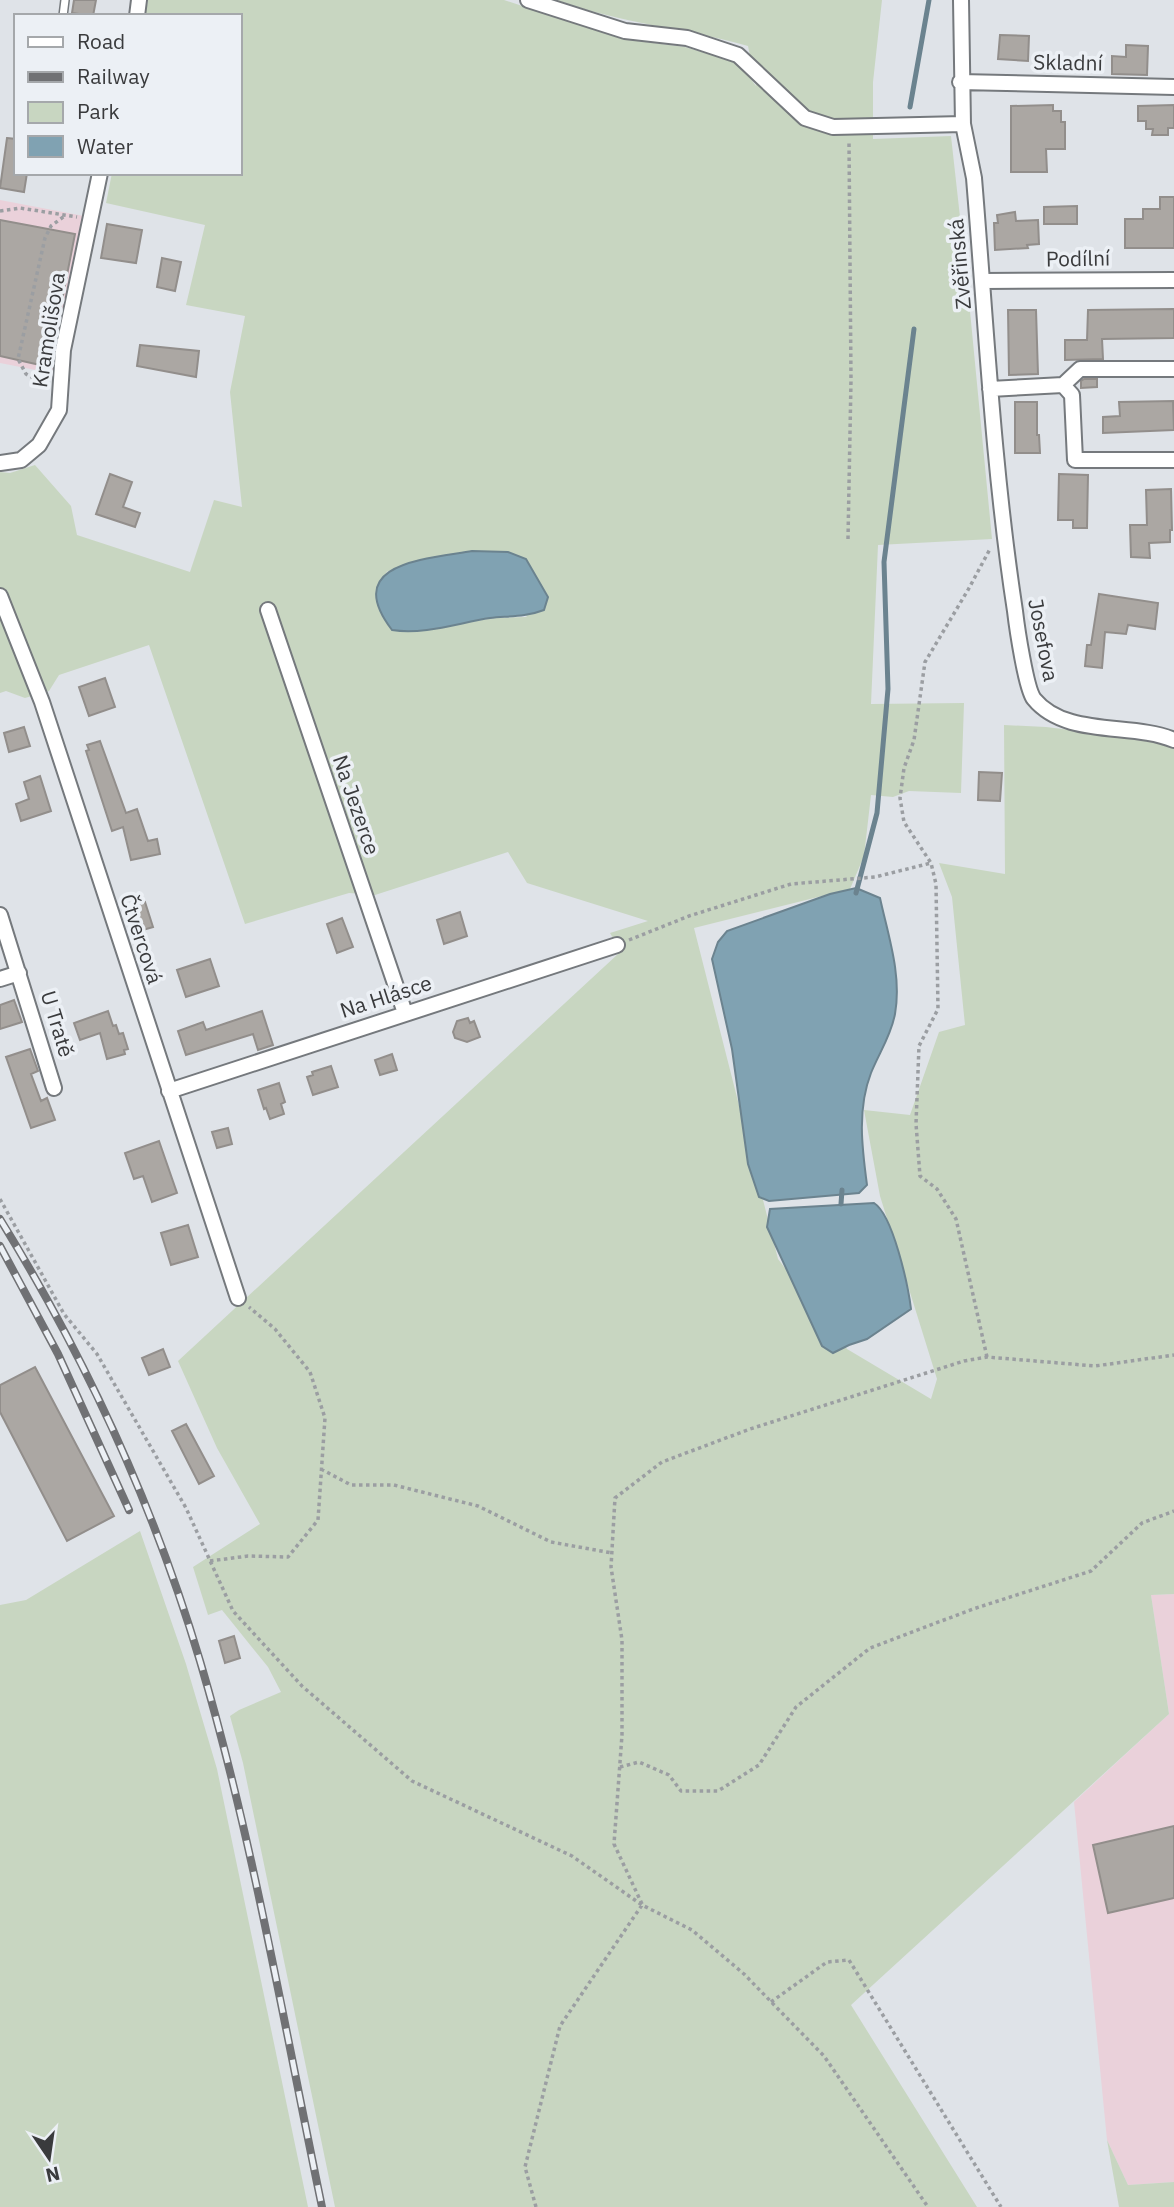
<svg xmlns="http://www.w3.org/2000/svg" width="1174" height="2207" viewBox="0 0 1174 2207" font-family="'IBM Plex Sans',sans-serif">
<rect width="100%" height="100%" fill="#dfe3e8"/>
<!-- industrial -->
<path fill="#ead1da" d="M0,200L84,216L56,374L0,363Z
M1174,1594V2182L1128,2185L1107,2140L1074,1802L1169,1714L1151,1595Z"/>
<!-- green -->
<path fill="#c8d6c1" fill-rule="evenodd" d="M148,0H504L622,39L685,47L739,63L756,86L748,46C685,28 618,23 557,0H882L873,82V139L951,136L967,280L992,539L878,545L871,704L964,703L961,793L909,791L893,797L871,795L864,856L850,889L694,928L778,1259L847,1349L931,1399L937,1379L880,1196L864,1110L910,1115L939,1032L965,1025L952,897L939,863L1005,874L1004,725L1046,727L1161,741L1174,747V1594L1151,1595L1169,1714L851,2005L977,2207H335L243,1763L230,1716L239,1710L281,1692L268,1667L222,1610L208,1615L193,1567L260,1524L217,1448L178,1361L618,954L617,945L610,933L648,921L527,883L508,852L375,895L349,893L245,924L149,645L59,675L49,691L25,698L6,691L0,693V472L10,473L35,465L71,506L77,535L190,572L214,500L242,507L230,392L245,316L186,305L205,225L106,203L112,173H240V16H145ZM472,551L527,617L495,618L457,624L386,572L425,559Z
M140,1531L186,1664L217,1769L308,2207H0V1605L26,1600Z
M1107,2140L1128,2185L1174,2182V2207H1119Z"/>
<!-- water -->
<path fill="#80a2b2" stroke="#6b838f" stroke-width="2" d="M472,551L508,552L526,559L548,597L544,610C526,617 509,616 490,618C458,623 424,635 392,630C341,563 425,559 472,551Z
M856,888L880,898C888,935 902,975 895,1014C891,1036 879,1053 871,1073C857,1109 862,1148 867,1185L859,1193L769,1201L759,1197L748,1164L732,1049L712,959L718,942L727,931L830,894Z
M874,1203C893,1215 908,1285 911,1309L867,1339L849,1345L833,1353L822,1346L767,1227L770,1209Z"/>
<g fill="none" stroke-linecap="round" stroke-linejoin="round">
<!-- stream -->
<path stroke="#6b838f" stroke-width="5" d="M910,107L929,0
M856,893L877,813L888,689L884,562L914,329
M841,1204L842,1190"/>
</g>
<!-- building -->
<path fill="#aba7a3" stroke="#928e8b" stroke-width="2" d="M74,0H96L93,16L72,13Z
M1000,35L1029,36L1028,61L998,59Z
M1126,45L1148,46L1147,75L1112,74V56L1126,57Z
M1053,105V111H1061V122H1065V149H1046L1047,172H1011V106Z
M1174,105V128H1168V135H1152L1153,129H1146V121H1138V106Z
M7,138L16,139V173H27L24,192L0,188Z
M1160,197H1174V248H1125V219H1143V209H1160Z
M1077,206V224H1044V207Z
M1015,212L1016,221L1038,220L1039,244L1027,245L1028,248L995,250L994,223H998L997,215Z
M0,220L75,234L49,367L0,356Z
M107,224L142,230L136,263L101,258Z
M162,258L181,262L175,291L157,287Z
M1174,309V338L1102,339L1103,359L1065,360V340H1087L1088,310Z
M1008,310H1036L1038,374L1009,375Z
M140,345L199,351L196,377L137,366Z
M1084,379H1097V387L1081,388V381Z
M1173,401L1174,430L1103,433V417L1120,416L1119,402Z
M1015,402H1037V435H1039L1040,453H1015Z
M110,474L132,482L123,507L140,513L135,527L96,514Z
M1059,474L1088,475L1087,528H1073V520H1058Z
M1171,489L1172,530H1170V542L1149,543L1150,558L1131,557L1130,525H1147L1146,490Z
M1099,594L1158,603L1155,629L1128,625L1126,634L1105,632L1102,668L1085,666L1087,645H1091Z
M105,678L115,707L89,716L79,687Z
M24,727L30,746L9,752L4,733Z
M100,741L126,813L137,809L148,841L157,839L160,854L131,860L123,827L112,831L86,751L89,750L87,745Z
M979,772L1002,773L1000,801L978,800Z
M40,776L51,811L21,821L16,804L29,799L24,782Z
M145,902L153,927L136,932L133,920L129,922L125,909Z
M460,912L467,936L444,944L437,920Z
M342,918L353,947L337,953L327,924Z
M210,959L219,986L186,997L177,970Z
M14,1000L22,1022L0,1029V1005Z
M108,1011L113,1026L116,1025L119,1034L123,1033L128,1049L124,1050L125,1054L107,1059L100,1033L80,1040L74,1023Z
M262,1011L273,1045L258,1050L253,1034L186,1055L178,1031L203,1022L206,1030Z
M468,1018L470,1023L474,1021L480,1037L467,1042L455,1038L453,1032L457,1021Z
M30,1049L38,1071L31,1074L41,1101L47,1098L55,1120L31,1128L6,1057Z
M392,1054L397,1070L380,1075L375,1060Z
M331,1066L338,1087L313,1095L307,1077L313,1075L312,1072Z
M279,1083L285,1102L281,1104L284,1114L270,1119L266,1108L264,1109L258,1090Z
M228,1128L232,1144L217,1148L212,1132Z
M159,1141L177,1193L152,1202L143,1176L134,1179L125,1153Z
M188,1225L198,1257L171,1265L161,1233Z
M163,1349L170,1367L149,1375L142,1358Z
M35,1367L114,1516L67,1541L0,1412V1385Z
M186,1424L214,1476L199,1484L172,1431Z
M234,1636L240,1658L225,1663L219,1641Z
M1174,1826V1898L1108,1913L1093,1845Z"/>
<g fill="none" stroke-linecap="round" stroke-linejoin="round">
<!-- lane casing -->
<g stroke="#75797d" stroke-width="10">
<path id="lane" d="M63,16L65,0"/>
</g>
<!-- street casing -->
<g stroke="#75797d" stroke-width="18">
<path id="street" d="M528,0L625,31L687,38L738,55L805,118L833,127L963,124
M961,0L963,124L974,178C986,323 993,468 1015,611C1017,628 1026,689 1034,699C1066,738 1132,722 1174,740
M137,16L139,0
M960,82L1174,87
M983,281L1174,280
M1063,385L1072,395L1075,460H1174
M990,389L1063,385L1080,369H1174
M0,463L21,460L39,445L59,410L63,350L100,173
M0,596L42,702L238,1298
M268,610L405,1013
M0,915L54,1088
M0,979L19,973
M169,1091L617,945"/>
</g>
<!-- path -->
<path stroke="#9b9ea2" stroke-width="3.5" stroke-dasharray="3.5 3.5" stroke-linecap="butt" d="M0,211L20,208L77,217
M46,385L26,374L18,359L45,238L51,226L66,215
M848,539L851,380L849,142
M629,940L689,916L791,884L875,877L931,863
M0,1199L64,1314L97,1354L186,1508L233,1611L302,1686L412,1781L572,1856L642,1905L692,1930L744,1974L824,2056L928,2207
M987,1357L956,1219L937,1189L920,1176L916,1124L919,1046L938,1009L936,884L931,863L904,822L900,798L904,768L914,740L925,662L968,590L990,549
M321,1469L351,1485H394L478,1506L551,1542L612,1553
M210,1561L248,1556L288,1557L318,1520L325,1418L310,1372L275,1329L249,1307
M620,1767L639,1762L669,1775L681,1791H718L759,1765L796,1707L870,1648L973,1609L1091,1571L1142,1523L1174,1511
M642,1904L614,1844L622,1735V1640L611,1567L615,1498L662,1462L750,1429L964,1361L987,1357L1095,1366L1174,1355
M771,2002L827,1962L849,1960L1001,2207
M536,2207L525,2167L560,2026L642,1905"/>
<!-- lane -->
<use href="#lane" stroke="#fff" stroke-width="7"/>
<!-- street -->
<use href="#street" stroke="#fff" stroke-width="14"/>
<!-- rail casing -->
<g stroke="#707174" stroke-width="8">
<path id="rail" d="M0,1219C85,1357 154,1506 200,1661C253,1840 284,2025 322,2207
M0,1246L58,1354L129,1510"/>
</g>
<!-- rail -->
<use href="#rail" stroke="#ecf0f5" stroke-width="5" stroke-dasharray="16" stroke-linecap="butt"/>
</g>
<g text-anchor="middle" stroke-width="7" stroke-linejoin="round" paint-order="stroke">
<!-- street labels -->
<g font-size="21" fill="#3a3b3d" stroke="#ecf0f5">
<text transform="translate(1068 63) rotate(1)" y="7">Skladní</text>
<text transform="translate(1078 259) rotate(-1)" y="7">Podílní</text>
<text transform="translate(960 264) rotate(-95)" y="7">Zvěřinská</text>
<text transform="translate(49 330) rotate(-81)" y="7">Kramolišova</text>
<text transform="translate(1043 640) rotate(79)" y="7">Josefova</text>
<text transform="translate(356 805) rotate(71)" y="7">Na Jezerce</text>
<text transform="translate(141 939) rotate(72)" y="7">Čtvercová</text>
<text transform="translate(386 997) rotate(-18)" y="7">Na Hlásce</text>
<text transform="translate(57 1024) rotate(73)" y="7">U Tratě</text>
</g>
</g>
<!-- legend -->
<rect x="14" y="14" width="228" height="161" fill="#ecf0f5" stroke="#a5a8ab" stroke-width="2"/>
<rect x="28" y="37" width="35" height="10" fill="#ffffff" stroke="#a5a8ab" stroke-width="2"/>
<text x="77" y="49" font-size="21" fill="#3a3b3d">Road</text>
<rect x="28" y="72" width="35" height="10" fill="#707174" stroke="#a5a8ab" stroke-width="2"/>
<text x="77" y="84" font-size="21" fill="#3a3b3d">Railway</text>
<rect x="28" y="102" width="35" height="21" fill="#c8d6c1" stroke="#a5a8ab" stroke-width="2"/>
<text x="77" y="119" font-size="21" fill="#3a3b3d">Park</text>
<rect x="28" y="136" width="35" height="21" fill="#80a2b2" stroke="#a5a8ab" stroke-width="2"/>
<text x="77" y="154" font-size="21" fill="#3a3b3d">Water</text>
<!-- north arrow -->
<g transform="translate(49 2158) rotate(167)" stroke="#ecf0f5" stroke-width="5" paint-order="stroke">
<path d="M0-5L12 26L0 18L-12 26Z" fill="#3a3b3d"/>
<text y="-10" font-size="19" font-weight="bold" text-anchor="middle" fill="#3a3b3d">N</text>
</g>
</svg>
